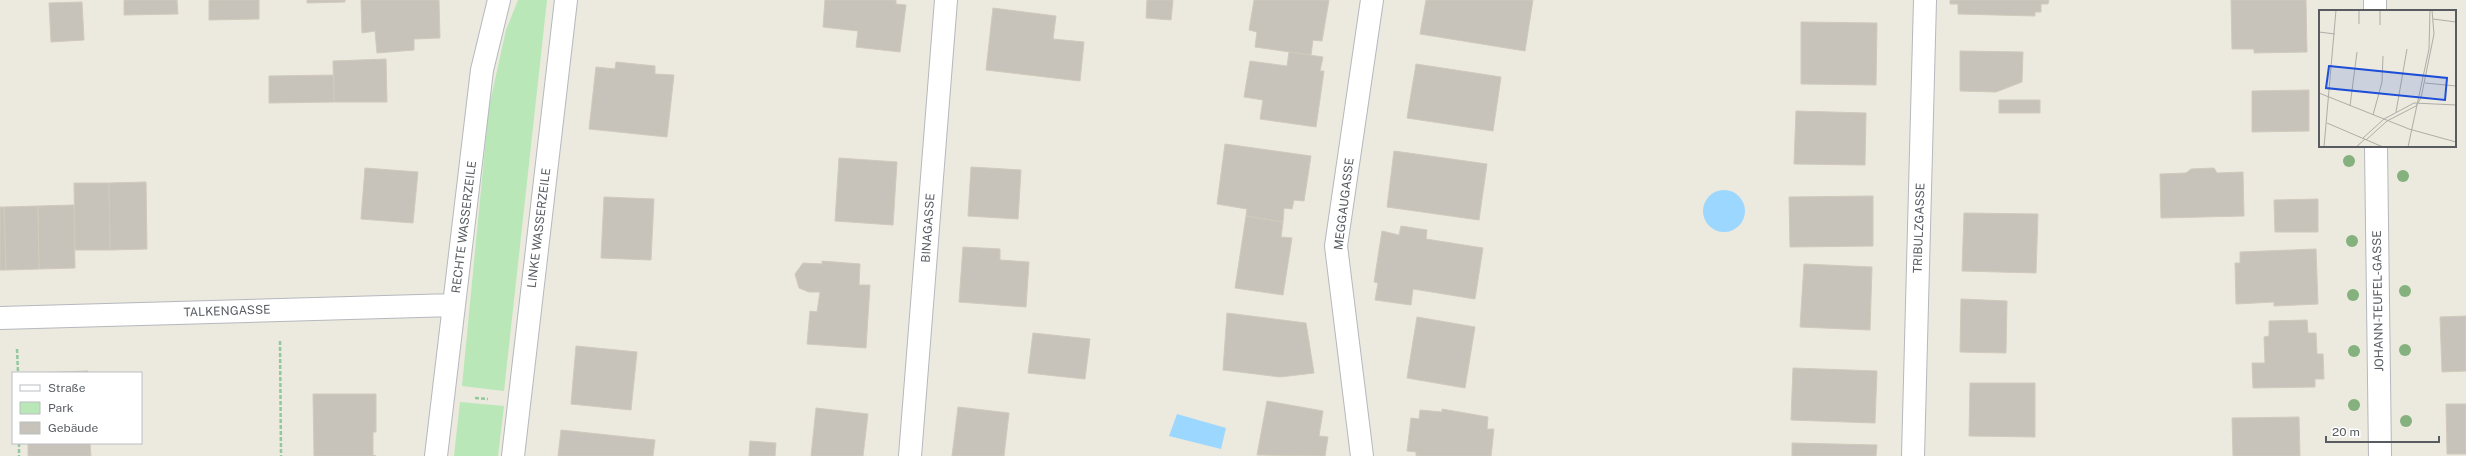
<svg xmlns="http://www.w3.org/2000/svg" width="2466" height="456" viewBox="0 0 2466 456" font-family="'Public Sans',sans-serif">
<rect width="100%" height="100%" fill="#ece9de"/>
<!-- green -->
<path fill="#b9e7b8" d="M518,0H547L504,391L462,386L489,107L506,30Z
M460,402L504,406L498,456H454Z"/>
<!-- water -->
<path fill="#9cd7ff" d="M1703 211a21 21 0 1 1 42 0a21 21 0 1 1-42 0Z
M1177,414L1226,428L1221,449L1169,436Z"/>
<!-- building -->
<path fill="#c7c3bb" stroke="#d1cabc" d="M124,0H177L178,14L124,15Z
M209,0H259V19L209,20Z
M307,0H345V2L307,3Z
M361,0H439L440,38L414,39V50L377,53L375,31L362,33Z
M825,0H896V4L906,5L900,52L856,47L858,31L823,27Z
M1147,0H1173L1171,20L1146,18Z
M1254,0H1329L1322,41L1313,40L1311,55L1255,47L1257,32L1249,30Z
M1426,0H1533L1525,51L1420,34Z
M1950,0H2049L2048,4H2041V12H2035V16L1958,14V4H1950Z
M2231,0H2306L2307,52L2254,53V49H2232Z
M82,2L84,40L51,42L49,3Z
M993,8L1056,16L1053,39L1084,42L1080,81L986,70Z
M1801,22L1877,23L1876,85L1801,84Z
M1960,51L2023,52L2022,82L1996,92L1960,91Z
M1289,52L1323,57L1320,71H1324L1316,127L1260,119L1263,100L1244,97L1250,61L1287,66Z
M386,59L387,102H334L333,61Z
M616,62L655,66V74L674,75L667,137L589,129L596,67L615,69Z
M1416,64L1501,77L1493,131L1407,118Z
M334,75V102L269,103V76Z
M2309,90V131L2252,132V91Z
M1999,100H2040V113H1999Z
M1796,111L1866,113L1865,165L1794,164Z
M1225,144L1311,156L1304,201L1294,200L1292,209L1284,208L1283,222L1246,216L1247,209L1217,204Z
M1394,151L1487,164L1479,220L1387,207Z
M839,158L897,162L893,225L835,221Z
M971,167L1021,170L1018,219L968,216Z
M365,168L418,172L413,223L361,219Z
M2214,168L2217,173L2243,172L2244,216L2161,218L2160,174L2186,173L2191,169Z
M146,182L147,249L110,250L109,183Z
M74,183H109L110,250H75Z
M1873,196V246L1790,247L1789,197Z
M604,197L654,199L651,260L601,258Z
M2318,199V232H2275L2274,200Z
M74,205L75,268L39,269L38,206Z
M38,206L39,269L6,270L4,207Z
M0,207H4L6,270H0Z
M1964,213L2038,214L2036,273L1962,271Z
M1246,216L1283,222L1281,237L1292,238L1283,295L1235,288Z
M1401,226L1427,230L1426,239L1483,248L1475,299L1413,289L1411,305L1375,300L1378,283L1374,282L1382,231L1399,235Z
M963,247L1000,249V260L1029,262L1026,307L959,302Z
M2316,249L2318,304L2274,306V302L2236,304L2235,263H2240V252Z
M822,261L860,264L859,285H870L866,348L807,344L810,311L817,312L820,292H809L799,288L795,274L803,263L822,264Z
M1804,264L1872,267L1870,330L1800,327Z
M1961,299L2007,301L2006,353L1960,352Z
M1227,313L1306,323L1314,373L1280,377L1223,370Z
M2466,316V371L2442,372L2440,317Z
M1417,317L1475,327L1465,388L1407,378Z
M2307,320L2308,333H2316L2317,354H2323L2324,379H2315V387L2253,388L2252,363H2265L2264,337L2269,336V321Z
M1033,333L1090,339L1085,379L1028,373Z
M576,346L637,352L631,410L571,404Z
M1793,368L1877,371L1875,423L1791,420Z
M88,371V373H33Z
M1970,383H2035V437L1969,436Z
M313,394H376V432H373V455L376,456H314Z
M1267,401L1323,411L1319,436L1328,437L1325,456L1257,455Z
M2446,404H2466V454H2447Z
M958,407L1009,413L1004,456H952Z
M816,408L868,414L863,456H811Z
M1442,409L1488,417L1487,429H1494L1491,456H1416V452L1407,451L1411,418L1419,419L1420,410L1442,412Z
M2299,417L2300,456H2233L2232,418Z
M561,430L655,440L653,456H558Z
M750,441L776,443L775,456H749Z
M28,443H90L91,456H28Z
M1792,443L1877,445L1876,456H1792Z"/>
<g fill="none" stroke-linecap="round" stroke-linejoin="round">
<!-- minor casing -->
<g stroke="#b5b8bd" stroke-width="24">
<path id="minor" d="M2375,0V11
M2376,146L2380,456
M0,318L454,305
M436,456L482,70L499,0
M513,456L566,0
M910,456L946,0
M1362,456L1336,246L1372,0
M1913,456L1925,0"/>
</g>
<!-- path -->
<path stroke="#91c89f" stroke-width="2.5" stroke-dasharray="4 2" stroke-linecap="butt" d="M280,341L281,456
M17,349L18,373
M475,398L488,399
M19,443V456"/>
<!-- minor -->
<use href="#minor" stroke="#fff" stroke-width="22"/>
</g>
<!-- trees -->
<g fill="#84b17d">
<circle cx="2349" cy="161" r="6"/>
<circle cx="2403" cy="176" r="6"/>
<circle cx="2352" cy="241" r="6"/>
<circle cx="2405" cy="291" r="6"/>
<circle cx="2353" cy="295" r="6"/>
<circle cx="2405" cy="350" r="6"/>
<circle cx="2354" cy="351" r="6"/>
<circle cx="2354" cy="405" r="6"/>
<circle cx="2406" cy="421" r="6"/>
</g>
<g text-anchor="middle" stroke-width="3" stroke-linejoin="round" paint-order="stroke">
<!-- street labels -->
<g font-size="12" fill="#585c61" stroke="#fff">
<text transform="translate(1344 204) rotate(-83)" y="4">MEGGAUGASSE</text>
<text transform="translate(464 227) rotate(-83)" y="4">RECHTE WASSERZEILE</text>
<text transform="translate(539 228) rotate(-83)" y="4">LINKE WASSERZEILE</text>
<text transform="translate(928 228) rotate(-86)" y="4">BINAGASSE</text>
<text transform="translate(1919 228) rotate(-88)" y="4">TRIBULZGASSE</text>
<text transform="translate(2378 301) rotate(-91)" y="4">JOHANN-TEUFEL-GASSE</text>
<text transform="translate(227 311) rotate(-2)" y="4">TALKENGASSE</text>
</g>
</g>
<!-- overview -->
<g transform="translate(2319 10)">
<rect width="137" height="137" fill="#ece9de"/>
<path fill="none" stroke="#adada8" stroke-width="1" d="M114,9L137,12M40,14V0M61,15V0M0,22L16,24M106,73L137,76M0,83L90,119L137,132M31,96L38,42M77,102L88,39M54,105L63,72L64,46M8,113L64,137M44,128L65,109L95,93L137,95M47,130L68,111L97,96L102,88L115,24L113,0M5,137L17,0M37,137L46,129M89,137L110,39L111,0"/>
<path fill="#1d4ed8" fill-opacity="0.15" stroke="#1d4ed8" stroke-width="2" d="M10,56L128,68L126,90L7,78Z"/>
<rect width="137" height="137" fill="none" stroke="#585c61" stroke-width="2"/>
</g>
<!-- legend -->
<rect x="12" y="372" width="130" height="72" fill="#ffffff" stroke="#bcbec0"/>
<rect x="20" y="385" width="20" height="6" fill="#ffffff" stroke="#bcbec0"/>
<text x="48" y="392" font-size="12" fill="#585c61">Straße</text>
<rect x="20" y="402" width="20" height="12" fill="#b9e7b8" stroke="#bcbec0"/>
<text x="48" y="412" font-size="12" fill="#585c61">Park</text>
<rect x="20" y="422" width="20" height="12" fill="#c7c3bb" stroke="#bcbec0"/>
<text x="48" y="432" font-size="12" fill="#585c61">Gebäude</text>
<!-- scale -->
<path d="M2326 436v6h113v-6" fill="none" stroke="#585c61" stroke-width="2"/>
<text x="2332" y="436" font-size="12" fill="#585c61" stroke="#ffffff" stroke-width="3" paint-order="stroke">20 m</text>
</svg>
